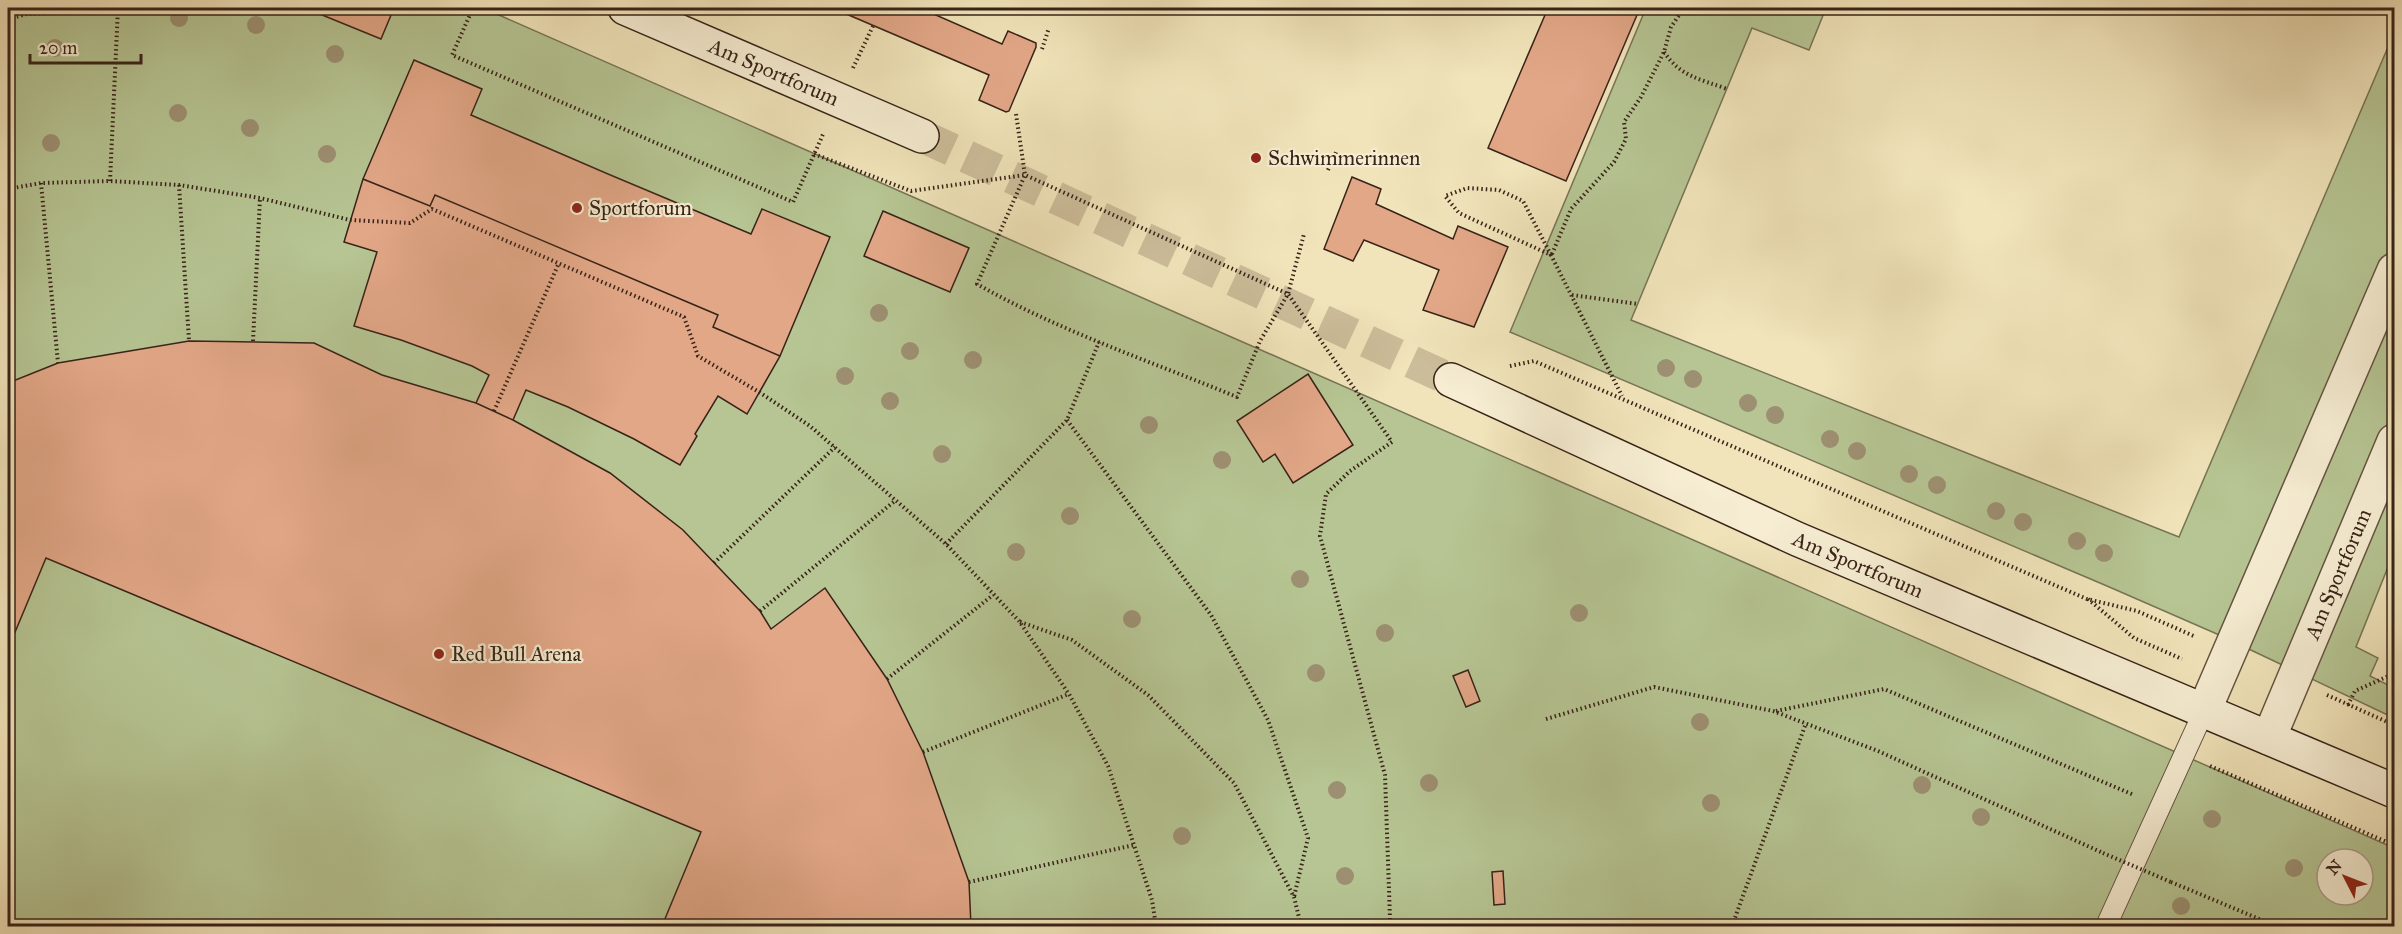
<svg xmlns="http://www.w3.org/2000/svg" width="2402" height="934" viewBox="0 0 2402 934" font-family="'IM FELL Great Primer',serif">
<rect width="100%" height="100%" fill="#f1e4ba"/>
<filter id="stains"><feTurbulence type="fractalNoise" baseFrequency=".00333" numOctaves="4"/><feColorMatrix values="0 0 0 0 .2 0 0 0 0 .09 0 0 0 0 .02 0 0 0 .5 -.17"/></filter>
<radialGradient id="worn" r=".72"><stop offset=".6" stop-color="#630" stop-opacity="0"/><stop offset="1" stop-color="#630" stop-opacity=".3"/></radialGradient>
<!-- green -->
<path fill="#b6c593" stroke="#777456" stroke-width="1.5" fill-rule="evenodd" d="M8,8H391L403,13L405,8H483L2394,848V926H8ZM2327,859H2363V895H2327Z
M1646,8H1826L1809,50L1752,28L1631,320L2179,537L2394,33V552L2356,647L2378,658L2370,676L2394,688V718L2217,634L2107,586L1510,332Z"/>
<!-- building -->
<path fill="#e2a787" stroke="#382318" stroke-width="1.5" d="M305,8H394L381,39Z
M846,8H920L1002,44L1008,31L1036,43V47L1009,111L1006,112L979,100L989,75L844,13Z
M1548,8H1640L1566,181L1488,148Z
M414,60L482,89L471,115L608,174L751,234L762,209L830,237L780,356L713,327L718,315L435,195L430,206L363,179Z
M1352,177L1381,189L1376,204L1453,239L1458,226L1508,247L1474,327L1423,310L1439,270L1364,240L1353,261L1324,249Z
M363,179L430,206L435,195L718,315L713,327L780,356L747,414L718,396L695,434L697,436L680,465L634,439L568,407L526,390L513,420L476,403L489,375L472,366L401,340L354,326L377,252L344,242Z
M883,211L969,248L950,292L864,256Z
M189,341L314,343L382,375L476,403L513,420L610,473L683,530L760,611L771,629L825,588L887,679L923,752L969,882L971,926H662L701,832L46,558L8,649V383L58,363Z
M1308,374L1353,445L1293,483L1275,454L1263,462L1237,421Z
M1468,670L1480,701L1466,707L1453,676Z
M1503,871L1505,904L1494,905L1492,872Z"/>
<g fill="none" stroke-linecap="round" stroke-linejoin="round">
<!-- secondary-tunnel -->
<path stroke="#ccbd9a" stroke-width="33" stroke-dasharray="33 16" stroke-linecap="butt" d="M922,136L1451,380"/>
<!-- lane casing -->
<g stroke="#665340" stroke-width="22">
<path id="lane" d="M2106,926L2204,711"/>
</g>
<!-- street casing -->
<g stroke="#665340" stroke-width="36">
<g id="street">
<path d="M2204,711L2394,270"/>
<path id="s1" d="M2269,738L2394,441"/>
</g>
</g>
<!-- secondary casing -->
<g stroke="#382318" stroke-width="36">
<g id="secondary">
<path id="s2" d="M625,8L922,136"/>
<path id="s3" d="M1451,380L1797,539L2394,791"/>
</g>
</g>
<!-- path -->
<path stroke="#382318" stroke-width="4" stroke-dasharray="1.5 3" stroke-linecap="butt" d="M473,8L452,55L793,202L824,132
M8,19L27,14L116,11
M1042,49L1049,28
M1664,52C1681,77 1700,79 1727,89
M853,68L873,26
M1016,114L1025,175L977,284C1059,331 1150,361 1237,397L1260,341L1288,294L1304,234
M814,154L911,191L1025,175L1288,294L1392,442L1350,471L1326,494L1320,536L1385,775L1390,919L1388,926
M1328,170L1337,150
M110,181L118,8
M41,183L58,363
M179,185L189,341
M8,189L41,183L110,181L179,185L260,198L350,220L410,223L432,209L684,317L698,356L759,392L810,426L946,544L1019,621L1069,694L1108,766L1152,900L1156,926
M1552,254L1571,209L1614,162L1626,139L1624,122L1641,97L1664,52L1671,27L1684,8
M1551,255L1523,201L1499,190L1467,188L1445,196L1459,213L1551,255L1622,396
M1572,295L1638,304
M253,341L260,198
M1510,366L1534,361L2087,599L2137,611L2196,637
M494,411L558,265
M1067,420L1211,615L1268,720L1308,838L1294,897
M946,544L1067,420L1099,342
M714,563L835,447
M2088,599L2134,638L2182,659
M760,611L896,500
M1020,622L1072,640L1148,695L1234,783L1294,897L1301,926
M887,679L993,595
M2327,695L2394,725
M2348,705L2355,691L2393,674
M1776,711L1884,689L2134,795
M1546,719L1654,687L1773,711L1878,751L2103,853
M923,752L1069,694
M2210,766L2394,845
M969,882L1134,845
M2171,882L2276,926
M1732,926L1806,723"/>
<!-- lane -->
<use href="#lane" stroke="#f6edd2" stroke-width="20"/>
<!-- street -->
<use href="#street" stroke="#f6edd2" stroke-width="33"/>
<!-- secondary -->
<use href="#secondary" stroke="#f6edd2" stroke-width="33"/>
<!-- path-bridge -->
<path stroke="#382318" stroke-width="4" stroke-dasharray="1.5 3" stroke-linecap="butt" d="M2103,853L2171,882"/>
</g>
<!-- trees -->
<g fill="#9d9072">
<circle cx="179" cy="18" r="9"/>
<circle cx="256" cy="25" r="9"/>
<circle cx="55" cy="48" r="9"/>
<circle cx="335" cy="54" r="9"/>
<circle cx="178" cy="113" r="9"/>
<circle cx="250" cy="128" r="9"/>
<circle cx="51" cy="143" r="9"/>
<circle cx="327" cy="154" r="9"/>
<circle cx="879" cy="313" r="9"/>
<circle cx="910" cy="351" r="9"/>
<circle cx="973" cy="360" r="9"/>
<circle cx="1666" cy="368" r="9"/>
<circle cx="845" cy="376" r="9"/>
<circle cx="1693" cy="379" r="9"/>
<circle cx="890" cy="401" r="9"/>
<circle cx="1748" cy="403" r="9"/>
<circle cx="1775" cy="415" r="9"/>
<circle cx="1149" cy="425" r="9"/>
<circle cx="1830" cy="439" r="9"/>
<circle cx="1857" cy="451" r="9"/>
<circle cx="942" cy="454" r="9"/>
<circle cx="1222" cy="460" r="9"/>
<circle cx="1909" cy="474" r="9"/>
<circle cx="1937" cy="485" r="9"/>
<circle cx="1996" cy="511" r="9"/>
<circle cx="1070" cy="516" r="9"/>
<circle cx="2023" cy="522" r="9"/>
<circle cx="2077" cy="541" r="9"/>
<circle cx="1016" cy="552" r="9"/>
<circle cx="2104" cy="553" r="9"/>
<circle cx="1300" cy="579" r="9"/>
<circle cx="1579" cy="613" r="9"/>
<circle cx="1132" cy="619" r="9"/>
<circle cx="1385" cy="633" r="9"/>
<circle cx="1316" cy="673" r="9"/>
<circle cx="1700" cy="722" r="9"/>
<circle cx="1429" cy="783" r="9"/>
<circle cx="1922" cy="785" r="9"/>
<circle cx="1337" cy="790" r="9"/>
<circle cx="1711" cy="803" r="9"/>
<circle cx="1981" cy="817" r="9"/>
<circle cx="2212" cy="819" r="9"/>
<circle cx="1182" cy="836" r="9"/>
<circle cx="2294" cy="868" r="9"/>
<circle cx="1345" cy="876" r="9"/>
<circle cx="2181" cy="906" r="9"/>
</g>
<!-- markers -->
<g fill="#8f2418" stroke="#f6edd2" stroke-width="2">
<circle cx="1256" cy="158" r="6"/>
<circle cx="577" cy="208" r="6"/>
<circle cx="439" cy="654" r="6"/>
</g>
<g text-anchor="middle" stroke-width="4.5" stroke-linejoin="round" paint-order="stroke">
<!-- street labels -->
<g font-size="21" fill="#382318" stroke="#f6edd2">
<text dy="7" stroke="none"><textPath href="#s2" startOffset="162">Am Sportforum</textPath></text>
<text dy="7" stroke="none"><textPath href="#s3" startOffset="447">Am Sportforum</textPath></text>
<text dy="7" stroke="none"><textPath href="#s1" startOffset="178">Am Sportforum</textPath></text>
</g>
<!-- poi labels -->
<g font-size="21" fill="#382318" stroke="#f6edd2" text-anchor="start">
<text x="1268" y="165">Schwimmerinnen</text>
<text x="589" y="215">Sportforum</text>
<text x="451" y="661">Red Bull Arena</text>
</g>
</g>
<!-- margin -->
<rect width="2402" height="934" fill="none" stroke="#f1e4ba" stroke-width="30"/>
<rect x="9" y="9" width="2384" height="916" fill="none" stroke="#382318" stroke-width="3"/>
<rect x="15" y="15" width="2372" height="904" fill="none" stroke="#382318" stroke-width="1.5"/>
<!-- north arrow -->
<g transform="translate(2345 877) rotate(312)"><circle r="28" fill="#f6edd2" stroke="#aa9c88" stroke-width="1.5"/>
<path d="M0-4.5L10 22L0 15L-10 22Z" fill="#8f2418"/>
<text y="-9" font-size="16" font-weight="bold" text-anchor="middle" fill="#382318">N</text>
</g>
<!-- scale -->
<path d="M30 54v9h111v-9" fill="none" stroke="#382318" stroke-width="3"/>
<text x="39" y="54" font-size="18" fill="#382318" stroke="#f6edd2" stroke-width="4.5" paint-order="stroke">20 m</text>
<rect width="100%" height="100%" filter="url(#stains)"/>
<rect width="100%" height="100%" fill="url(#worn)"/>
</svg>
